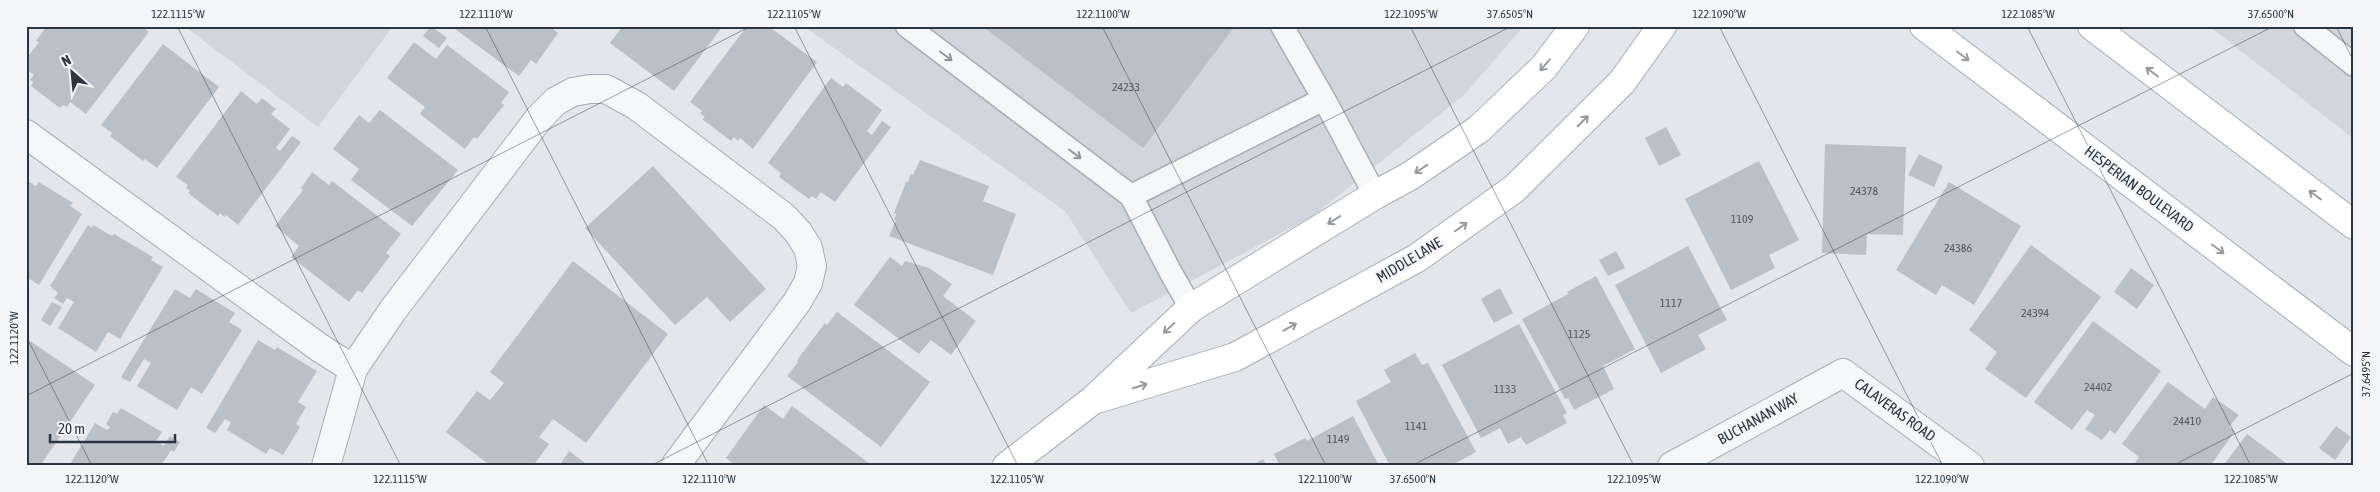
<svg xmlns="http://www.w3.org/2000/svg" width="2380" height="492" viewBox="0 0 2380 492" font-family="'Asap Condensed',sans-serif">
<rect width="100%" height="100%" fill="#e3e6eb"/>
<!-- built -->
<path fill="#d1d6dd" d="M184,26H393L318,127Z
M803,26H1524L1465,94L1313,216L1131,313L1065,211Z
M2209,26H2354V139Z"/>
<!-- building -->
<path fill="#bac0c8" d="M47,26H141L149,32L86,114L70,102L67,107L63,105L60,108L31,86L33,82L30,80L34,75L26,69V59L39,42L36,41Z
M431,26L447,38L439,48L423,36Z
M451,26H555L553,29L558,33L536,64L531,60L519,76Z
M623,26H723L674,91L610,43Z
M747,26H768L817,62L753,149L740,138L738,141L734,137L731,141L702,119L705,117L700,113L702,111L690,102Z
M982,26H1235L1143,148Z
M414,42L436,59L447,45L509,92L501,103L504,105L477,139L474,137L465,149L420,114L425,107L387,78Z
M163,44L219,87L157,168L145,159L143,161L110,136L112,133L101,125Z
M831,78L843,87L846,83L882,110L867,131L872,135L882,121L891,127L835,202L821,192L816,199L812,196L809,199L779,177L781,173L768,163Z
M241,91L257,104L262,98L276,109L271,114L290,129L276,148L280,151L292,136L301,142L238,225L226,215L224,217L220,213L218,216L188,193L190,191L186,188L188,185L176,177Z
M380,110L458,170L412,226L351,180L359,169L333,149L359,115L369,123Z
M1666,127L1681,155L1659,166L1645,138Z
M1825,144L1906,147L1903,235L1867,234L1866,255L1822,253Z
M1919,154L1943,166L1934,187L1908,175Z
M920,160L989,186L983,201L1016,214L993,275L889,236L896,220H894L896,214L894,213L906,182H908L911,174L913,175Z
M1759,161L1799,240L1769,255L1775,268L1731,290L1685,199Z
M653,166L766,289L730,322L707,297L675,325L585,228Z
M312,172L329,185L332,181L401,234L386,253L390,256L362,293L358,290L349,302L291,257L299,246L275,226L303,190L301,188Z
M26,180L36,186L39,182L73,203L70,206L82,214L39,285L26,277Z
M1949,182L2021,226L1974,305L1942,285L1936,295L1896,270Z
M88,225L92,228L93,225L112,236L114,234L153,257L151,260L163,267L120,339L108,332L96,352L58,328L74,302L67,298L63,304L54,298L58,293L50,286Z
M2031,245L2101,297L2026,398L1985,369L1997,352L1969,330Z
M1688,246L1727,320L1698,335L1706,349L1661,373L1615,285Z
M1616,251L1625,268L1608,276L1599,260Z
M890,257L902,266L905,261L929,268L952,284L943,296L976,321L951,355L931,340L919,354L854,305Z
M573,261L668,334L586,443L553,419L539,437L549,444L533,466H491L446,432L477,391L490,400L504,383L490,372Z
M2131,268L2154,285L2137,309L2114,292Z
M1596,276L1635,349L1603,366L1614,389L1574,410L1568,398L1565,399L1522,319L1568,294L1567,292Z
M1500,288L1513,313L1494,323L1481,299Z
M175,289L190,298L196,289L235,313L229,322L242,330L202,394L191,387L177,410L137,386L151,363L144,359L130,382L121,377Z
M52,302L62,307L50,326L41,320Z
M837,312L930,382L881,447L787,376L798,362L797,360L825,323L827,325Z
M2093,321L2161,371L2115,434L2110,430L2102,440L2085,429L2095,415L2087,410L2072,430L2034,402Z
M1519,324L1567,413L1563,415L1567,423L1526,445L1521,437L1508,444L1500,428L1481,438L1442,365Z
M27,339L95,385L40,466H26Z
M258,340L275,350L277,347L317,371L298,402L306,407L296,424L300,427L283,455L270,448L266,454L227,430L231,422L225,419L215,433L206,428Z
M1415,353L1422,365L1428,363L1476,452L1450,466H1390L1356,401L1391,382L1384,370Z
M2168,382L2205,409L2213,397L2239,415L2229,427L2235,431L2210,466H2133L2139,457L2122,444Z
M764,405L783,419L792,406L873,466H737L726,458Z
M121,408L162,432L156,441L164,446L170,436L180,442L174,452L171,450L161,466H69L95,423L107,430L110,427L106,424L113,412L117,414Z
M1353,416L1379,466H1280L1274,454L1305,438L1307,441Z
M2336,426L2351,437L2335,460L2319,448Z
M2247,434L2290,466H2223Z
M569,451L589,466H559Z
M1263,459L1267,466H1251Z"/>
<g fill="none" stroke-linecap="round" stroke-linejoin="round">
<!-- lane casing -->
<g stroke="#a8adb5" stroke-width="25">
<path id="lane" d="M907,26L1131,196
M1282,26L1324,99L1375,195
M2305,26L2354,65
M1191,308L1171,273L1131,196L1324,99"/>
</g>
<!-- street casing -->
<g stroke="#a8adb5" stroke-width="30">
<path id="street" d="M26,134L320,348L353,369
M326,466L353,369L393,310L540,117L556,101L573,92L590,89H606L637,106L784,217L798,232L808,248L812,266L808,283L797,302L675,466
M1672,466L1843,373L1970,466"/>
</g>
<!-- secondary casing -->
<g stroke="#a8adb5" stroke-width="30">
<path id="secondary" d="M1100,398L1235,357L1417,258L1514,189L1622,82L1662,26
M1007,466L1093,400L1191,308L1375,195L1410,176L1479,129L1544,67L1575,26"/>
</g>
<!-- primary casing -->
<g stroke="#a2abb7" stroke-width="30">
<path id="primary" d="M1924,26L2354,352
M2092,26L2354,225"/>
</g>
<!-- lane -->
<use href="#lane" stroke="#f6f7f9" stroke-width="22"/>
<!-- street -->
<use href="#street" stroke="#f6f7f9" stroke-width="28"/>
<!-- secondary -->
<use href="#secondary" stroke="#fff" stroke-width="28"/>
<!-- primary -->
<use href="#primary" stroke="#fff" stroke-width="28"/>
</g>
<!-- one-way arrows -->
<defs><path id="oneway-shaft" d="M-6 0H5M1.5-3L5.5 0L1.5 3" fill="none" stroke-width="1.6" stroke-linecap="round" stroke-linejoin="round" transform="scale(1.25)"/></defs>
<g stroke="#90969e">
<use href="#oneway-shaft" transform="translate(946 56) rotate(37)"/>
<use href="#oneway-shaft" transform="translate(1075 154) rotate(37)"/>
</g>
<g stroke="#959aa1">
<use href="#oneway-shaft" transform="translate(1963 56) rotate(37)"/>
<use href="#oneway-shaft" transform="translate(1545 65) rotate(131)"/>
<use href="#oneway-shaft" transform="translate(2152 72) rotate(-143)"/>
<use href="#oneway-shaft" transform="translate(1583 121) rotate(-45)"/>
<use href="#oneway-shaft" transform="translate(1421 169) rotate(146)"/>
<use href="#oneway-shaft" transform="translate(2315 195) rotate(-143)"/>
<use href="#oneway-shaft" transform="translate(1334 220) rotate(148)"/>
<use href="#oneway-shaft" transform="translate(1461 227) rotate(-35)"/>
<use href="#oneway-shaft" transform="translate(2218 249) rotate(37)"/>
<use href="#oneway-shaft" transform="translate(1290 327) rotate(-29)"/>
<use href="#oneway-shaft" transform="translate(1169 328) rotate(137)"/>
<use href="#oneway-shaft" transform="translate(1140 386) rotate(-17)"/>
</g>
<!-- ticks -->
<path fill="none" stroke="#2b3543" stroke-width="1" stroke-opacity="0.45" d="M177,26L401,466M485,26L709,466M794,26L1018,466M1102,26L1326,466M1410,26L1634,466M1719,26L1943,466M2027,26L2251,466M2336,26L2354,62M26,336L92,466M26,396L751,26M650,466L1512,26M1411,466L2274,26M2172,466L2354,373"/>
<g text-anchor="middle" stroke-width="5" stroke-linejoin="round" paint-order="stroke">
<!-- number labels -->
<g font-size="12" fill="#4f5864">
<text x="1126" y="91">24233</text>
<text x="1864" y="195">24378</text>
<text x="1742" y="223">1109</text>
<text x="1958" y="252">24386</text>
<text x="1671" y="307">1117</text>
<text x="2035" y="317">24394</text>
<text x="1579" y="338">1125</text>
<text x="2098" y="391">24402</text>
<text x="1505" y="393">1133</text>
<text x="2187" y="425">24410</text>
<text x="1416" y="430">1141</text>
<text x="1338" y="443">1149</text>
</g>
<!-- street labels -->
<g font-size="15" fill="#2b3543" stroke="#f3f5f8">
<text transform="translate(2139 189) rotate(37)" y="5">HESPERIAN BOULEVARD</text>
<text transform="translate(1409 260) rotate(-31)" y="5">MIDDLE LANE</text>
<text transform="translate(1895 410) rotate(36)" y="5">CALAVERAS ROAD</text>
<text transform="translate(1758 419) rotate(-29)" y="5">BUCHANAN WAY</text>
</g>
</g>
<!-- border -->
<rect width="2380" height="492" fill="none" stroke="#f3f5f8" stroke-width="55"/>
<!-- north arrow -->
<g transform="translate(72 72) rotate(333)" stroke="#f3f5f8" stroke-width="4" paint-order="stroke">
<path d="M0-4L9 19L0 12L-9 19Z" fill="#2b3543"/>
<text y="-8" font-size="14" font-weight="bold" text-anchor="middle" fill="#2b3543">N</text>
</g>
<!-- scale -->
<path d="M50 434v8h125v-8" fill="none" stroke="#2b3543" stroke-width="2.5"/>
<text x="58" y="434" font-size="15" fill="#2b3543" stroke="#f3f5f8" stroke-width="4" paint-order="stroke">20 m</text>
<rect x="28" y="28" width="2324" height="436" fill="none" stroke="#2b3543" stroke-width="2"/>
<g font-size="12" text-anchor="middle" fill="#2b3543">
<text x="178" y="18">122.1115°W</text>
<text x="486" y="18">122.1110°W</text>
<text x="794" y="18">122.1105°W</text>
<text x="1103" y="18">122.1100°W</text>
<text x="1411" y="18">122.1095°W</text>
<text x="1510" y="18">37.6505°N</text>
<text x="1719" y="18">122.1090°W</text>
<text x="2028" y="18">122.1085°W</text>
<text x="2271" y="18">37.6500°N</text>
<text transform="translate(14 338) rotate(-90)" y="4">122.1120°W</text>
<text transform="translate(2366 374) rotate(-90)" y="4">37.6495°N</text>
<text x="92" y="483">122.1120°W</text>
<text x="400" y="483">122.1115°W</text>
<text x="709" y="483">122.1110°W</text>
<text x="1017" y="483">122.1105°W</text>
<text x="1325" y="483">122.1100°W</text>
<text x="1413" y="483">37.6500°N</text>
<text x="1634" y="483">122.1095°W</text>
<text x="1942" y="483">122.1090°W</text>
<text x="2251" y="483">122.1085°W</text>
</g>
</svg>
